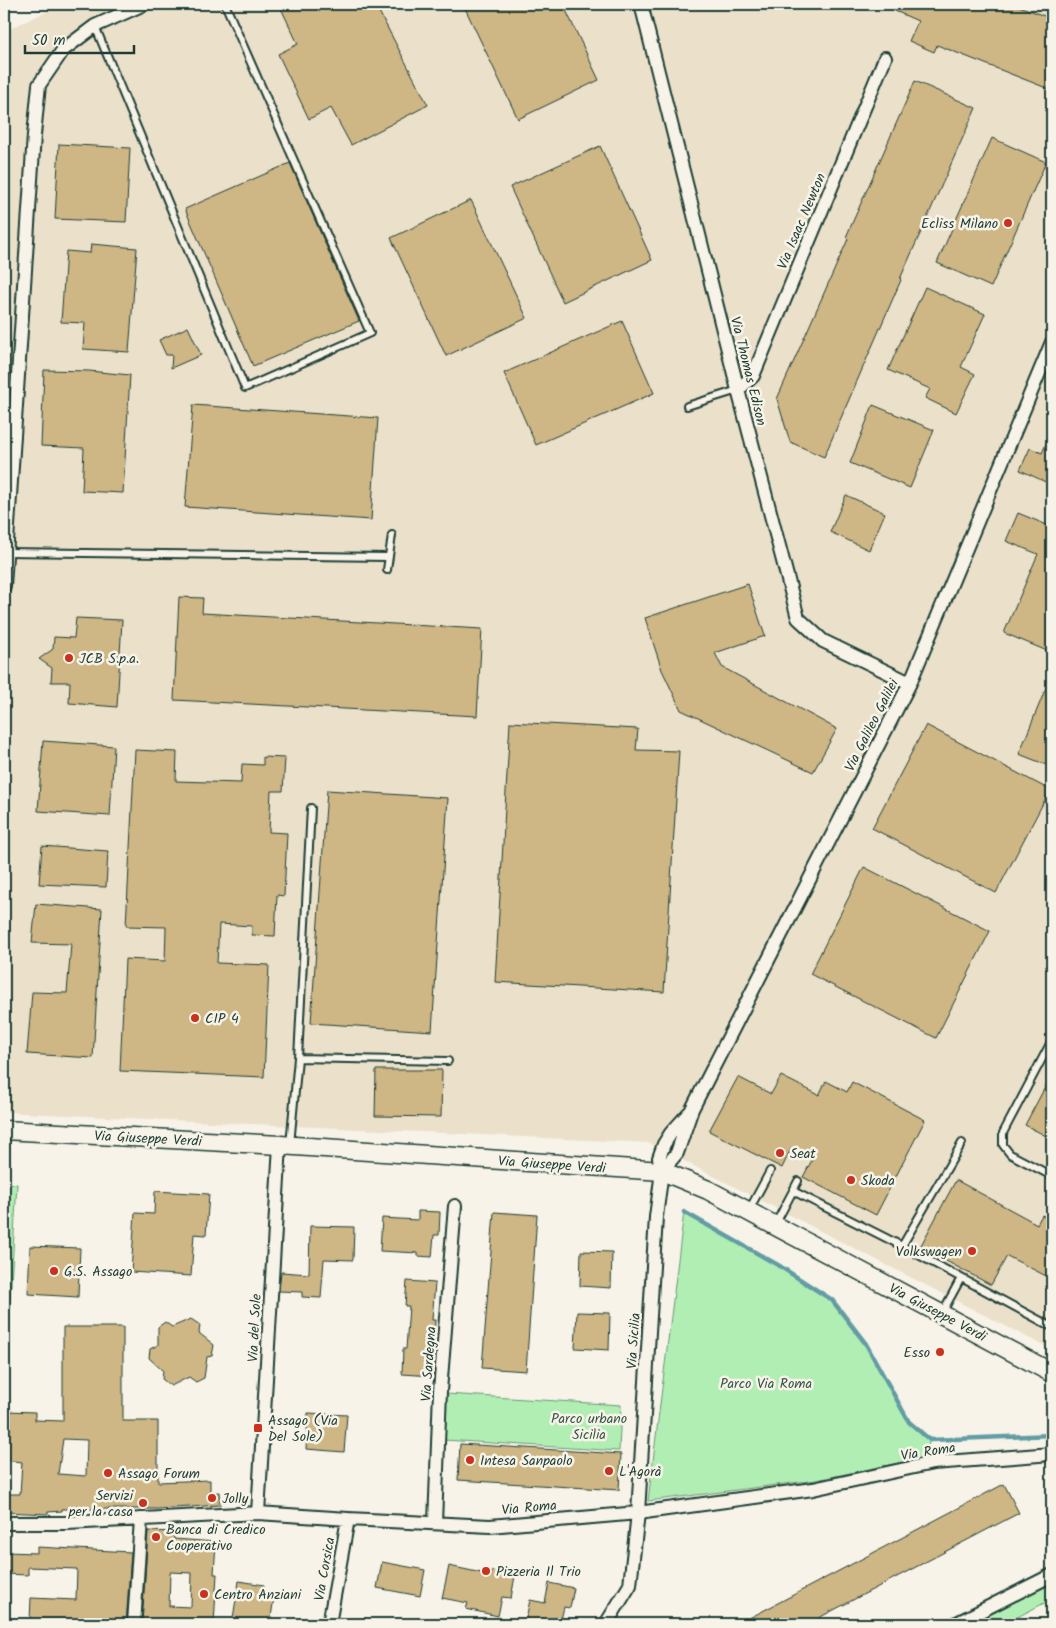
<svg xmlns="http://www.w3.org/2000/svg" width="1056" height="1628" viewBox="0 0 1056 1628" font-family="Kalam,sans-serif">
<rect width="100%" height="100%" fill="#f7f3e8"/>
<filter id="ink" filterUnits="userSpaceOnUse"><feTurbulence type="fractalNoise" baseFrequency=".02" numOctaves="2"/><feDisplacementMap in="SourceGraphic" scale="10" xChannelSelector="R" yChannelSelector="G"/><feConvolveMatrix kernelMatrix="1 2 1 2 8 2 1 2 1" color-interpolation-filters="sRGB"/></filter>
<g filter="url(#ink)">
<!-- built -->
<path fill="#ebe1ca" d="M64,4H1052V1350L649,1143L4,1112V31Z"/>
<!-- green -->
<path fill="#b1eeb4" stroke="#689674" d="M4,1183L17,1184L9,1317H4Z
M684,1212L778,1265L832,1300L866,1344L909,1422L930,1440L924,1458L816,1480L648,1501Z
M446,1394L621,1405L619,1451L444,1440Z
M1052,1570V1599L1004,1624H950Z"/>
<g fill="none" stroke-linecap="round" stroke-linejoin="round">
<!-- stream -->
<path stroke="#629ca4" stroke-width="4.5" d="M684,1212L778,1265L832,1300L866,1344L909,1422L930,1440L1052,1435"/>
</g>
<!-- building -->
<path fill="#ceb685" stroke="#1f3d34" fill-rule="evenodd" d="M279,4H375L428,105L351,145L331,108L309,119L278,54L298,44Z
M463,4H563L599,80L518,119Z
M879,4H1014L1052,19V81L1049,89L937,45L934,52L909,41L918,21Z
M915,81L976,108L900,279L901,280L824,457L790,442L777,399L848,239L846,237Z
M992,138L1046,162L991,287L937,263Z
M59,144L130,148L126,222L55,219Z
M600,146L652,260L563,302L510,187Z
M290,163L359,321L253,366L185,209Z
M471,200L527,318L446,356L391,238Z
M91,244L137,248L129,352L83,349L85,323L61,322L66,251L90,253Z
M925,287L985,314L961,367L975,374L956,413L925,398L930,389L888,370Z
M622,321L654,393L536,445L504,373Z
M188,327L201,355L171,368L172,355H166L159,340Z
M44,370L89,371L130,375L123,493L82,491L84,448L41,446Z
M193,405L378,418L371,520L185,507Z
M873,405L934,430L910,488L850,463Z
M1052,430V485L1020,470L1030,448L1042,453Z
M846,495L885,513L869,550L830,532Z
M1018,513L1052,527V653L1004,633L1038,554L1006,541Z
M748,584L765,636L715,653L722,667L837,729L813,772L681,710L662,670L645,618Z
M179,597L203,598L202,613L482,629L477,716L174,700Z
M76,618L122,620L117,707L69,703L70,682H51L52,668L39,659L53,649L54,637L74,638Z
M1052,673V767L1019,754Z
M510,722L638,729L636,750L679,751L664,992L495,982Z
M926,725L1050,790L996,893L872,828Z
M43,741L114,746L110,816L38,811Z
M135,750L177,752L176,781L241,783L242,764L263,765V757L285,758L283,791H271L269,832L287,833L284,896L277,895L275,936L252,935V926L219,924L217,963L269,965L264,1077L120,1071L125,959L165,961L166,927L126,926Z
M327,790L448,798L432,1031L311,1023Z
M42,846L108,851L106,887L39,884Z
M864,867L990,931L936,1038L810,974Z
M36,904L102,909L93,1058L27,1054L32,992L67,993L71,944L32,943Z
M376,1070H442L441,1117L375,1116Z
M1052,1074V1139L1025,1125Z
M781,1076L819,1095L826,1081L847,1092L852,1082L925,1120L876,1215L803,1177L812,1160L791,1149L782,1168L709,1131L738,1077L771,1094Z
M956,1180L1037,1224L1042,1215L1052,1220V1279L1007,1256L991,1285L920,1247Z
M155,1191L209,1194L206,1235L194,1234L191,1276L131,1272L135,1213L154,1214Z
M418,1211L440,1212L439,1235H434L432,1257L418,1256V1253L380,1251L382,1218L418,1220Z
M494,1212L537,1215L526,1371L482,1368Z
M310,1226L354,1227L353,1260L324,1259L321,1298L302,1297V1292L279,1291L281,1272L309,1274Z
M30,1246L80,1248L78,1297L28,1294Z
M581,1251L612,1252L611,1288L580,1286Z
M407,1281L435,1283L432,1320H435L433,1376L402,1374L403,1349H406L409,1306H405Z
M577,1312L610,1313L609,1350L575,1348Z
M191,1319L200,1325L199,1333L214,1345L212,1356L207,1357L204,1378L196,1382L189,1377L171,1386L162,1379L163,1371L149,1358L150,1349L158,1345V1327L165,1322L172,1327Z
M63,1327H123V1421H158V1482L210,1480V1493L219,1492L220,1505L158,1509H62V1511L48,1512V1514L4,1512V1494H20L22,1462L4,1460L7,1411L35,1412V1420L63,1421ZM63,1439L87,1440L86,1476L58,1474Z
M308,1413L347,1415L344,1452L306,1449Z
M460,1444L621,1454L619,1490L458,1480Z
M1004,1484L1019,1513L807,1624H738Z
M148,1531L174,1532V1539L216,1542L214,1574H217L214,1624H142ZM170,1572L192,1573L191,1607L169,1606Z
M37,1547L131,1552L126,1624L30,1620L31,1598L76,1600L77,1569L28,1567V1575L4,1574V1552L37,1553Z
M382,1562L425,1570L420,1596L377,1588Z
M449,1566L491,1575L492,1571L515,1576L511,1598L502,1597L498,1616L466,1609L468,1603L442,1598Z
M239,1581L264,1585L263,1596L274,1597L270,1624H232Z
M549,1583L574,1588L570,1608L564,1607L560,1624L525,1623L530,1600L545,1603Z"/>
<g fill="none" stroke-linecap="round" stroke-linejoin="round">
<!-- lane casing -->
<g stroke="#1f3d34" stroke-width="10">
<path id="lane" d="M95,26L245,388L370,333L225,4
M687,406L738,390
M6,552L388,557
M387,570L392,535
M1052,1040L1003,1133V1145L1010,1154L1052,1176
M298,1058L311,808
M290,1145L298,1058L448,1061
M793,1191L902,1246L1052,1327
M749,1210L770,1171
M775,1225L798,1181
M902,1246L962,1143
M942,1313L961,1278"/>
</g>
<!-- street casing -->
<g stroke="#1f3d34" stroke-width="16">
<path id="street" d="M641,4L738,390L798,618L823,641L910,683
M738,390L753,376L885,58
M4,586L34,135L39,85L63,50L95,26L144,4
M662,1171L677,1153L692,1109L910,683L1052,342
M258,1513L280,1145
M4,1523H67L258,1513L348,1519L490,1526L638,1513L813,1489L933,1463L1052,1454
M435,1523L440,1391L455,1206
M134,1624L141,1519
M329,1624L348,1519
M606,1624L630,1585L638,1513L656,1217L662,1171L659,1158L664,1144L671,1133L689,1113
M955,1624L1052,1575"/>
</g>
<!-- secondary casing -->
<g stroke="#1f3d34" stroke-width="21">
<path id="secondary" d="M4,1130L280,1145L662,1171L708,1190L1052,1373"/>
</g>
<!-- lane -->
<use href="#lane" stroke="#f7f3e8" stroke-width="6"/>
<!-- street -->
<use href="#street" stroke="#f7f3e8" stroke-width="12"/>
<!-- secondary -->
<use href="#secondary" stroke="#f7f3e8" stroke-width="18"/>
</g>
</g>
<!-- markers -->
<g fill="#c8321e" stroke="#f7f3e8" stroke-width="2">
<circle cx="1008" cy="223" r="5"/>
<circle cx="69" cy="658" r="5"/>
<circle cx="195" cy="1018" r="5"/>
<circle cx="780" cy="1153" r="5"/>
<circle cx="851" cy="1180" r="5"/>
<circle cx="972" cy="1251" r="5"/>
<circle cx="54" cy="1271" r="5"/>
<circle cx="940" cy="1352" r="5"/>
<rect x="253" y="1423" width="10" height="10" rx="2.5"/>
<circle cx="470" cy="1460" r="5"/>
<circle cx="609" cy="1471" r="5"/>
<circle cx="108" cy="1473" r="5"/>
<circle cx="212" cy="1498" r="5"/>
<circle cx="143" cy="1503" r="5"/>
<circle cx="156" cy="1537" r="5"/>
<circle cx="486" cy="1571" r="5"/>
<circle cx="204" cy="1594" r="5"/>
</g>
<g text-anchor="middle" stroke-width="5" stroke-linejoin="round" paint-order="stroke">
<!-- street labels -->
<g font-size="14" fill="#1f3d34" stroke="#f7f3e8">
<text transform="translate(801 221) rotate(-67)" y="5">Via Isaac Newton</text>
<text transform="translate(749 371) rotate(76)" y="5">Via Thomas Edison</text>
<text transform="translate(871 725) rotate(-63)" y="5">Via Galileo Galilei</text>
<text transform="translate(148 1138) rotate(3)" y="5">Via Giuseppe Verdi</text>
<text transform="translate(552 1164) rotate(4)" y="5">Via Giuseppe Verdi</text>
<text transform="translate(938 1312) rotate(28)" y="5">Via Giuseppe Verdi</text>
<text transform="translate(254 1328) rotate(-87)" y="5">Via del Sole</text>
<text transform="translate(633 1341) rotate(-86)" y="5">Via Sicilia</text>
<text transform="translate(428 1364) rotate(-86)" y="5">Via Sardegna</text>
<text transform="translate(928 1451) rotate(-9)" y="5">Via Roma</text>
<text transform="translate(529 1507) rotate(-5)" y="5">Via Roma</text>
<text transform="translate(324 1569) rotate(-80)" y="5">Via Corsica</text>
</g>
<!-- poi labels -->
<g font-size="14" fill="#1f3d34" stroke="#f7f3e8" text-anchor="start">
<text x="998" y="228" text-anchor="end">Ecliss Milano</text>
<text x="79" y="663">JCB S.p.a.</text>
<text x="205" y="1023">CIP 4</text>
<text x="790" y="1158">Seat</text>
<text x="861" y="1185">Skoda</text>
<text x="962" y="1256" text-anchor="end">Volkswagen</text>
<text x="64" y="1276">G.S. Assago</text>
<text x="930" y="1357" text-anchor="end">Esso</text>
<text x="268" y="1425">Assago (Via<tspan x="268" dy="16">Del Sole)</tspan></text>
<text x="480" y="1465">Intesa Sanpaolo</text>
<text x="619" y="1476">L'Agorà</text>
<text x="118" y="1478">Assago Forum</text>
<text x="133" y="1500" text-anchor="end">Servizi<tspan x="133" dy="16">per la casa</tspan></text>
<text x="222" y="1503">Jolly</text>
<text x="166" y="1534">Banca di Credico<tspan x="166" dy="16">Cooperativo</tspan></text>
<text x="496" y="1576">Pizzeria Il Trio</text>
<text x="214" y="1599">Centro Anziani</text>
</g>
<!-- park labels -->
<g font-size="14" fill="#355847" stroke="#f7f3e8">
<text x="766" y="1388">Parco Via Roma</text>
<text x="589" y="1423">Parco urbano<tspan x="589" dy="16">Sicilia</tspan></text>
</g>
</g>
<!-- margin -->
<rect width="1056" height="1628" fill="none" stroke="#f7f3e8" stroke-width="20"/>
<rect x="10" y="10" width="1036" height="1608" fill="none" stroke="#1f3d34" stroke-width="2" filter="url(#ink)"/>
<!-- scale -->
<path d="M25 45v8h109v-8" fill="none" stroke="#1f3d34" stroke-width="2.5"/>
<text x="32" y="45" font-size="15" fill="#1f3d34" stroke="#f7f3e8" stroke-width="4" paint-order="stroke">50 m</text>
</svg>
